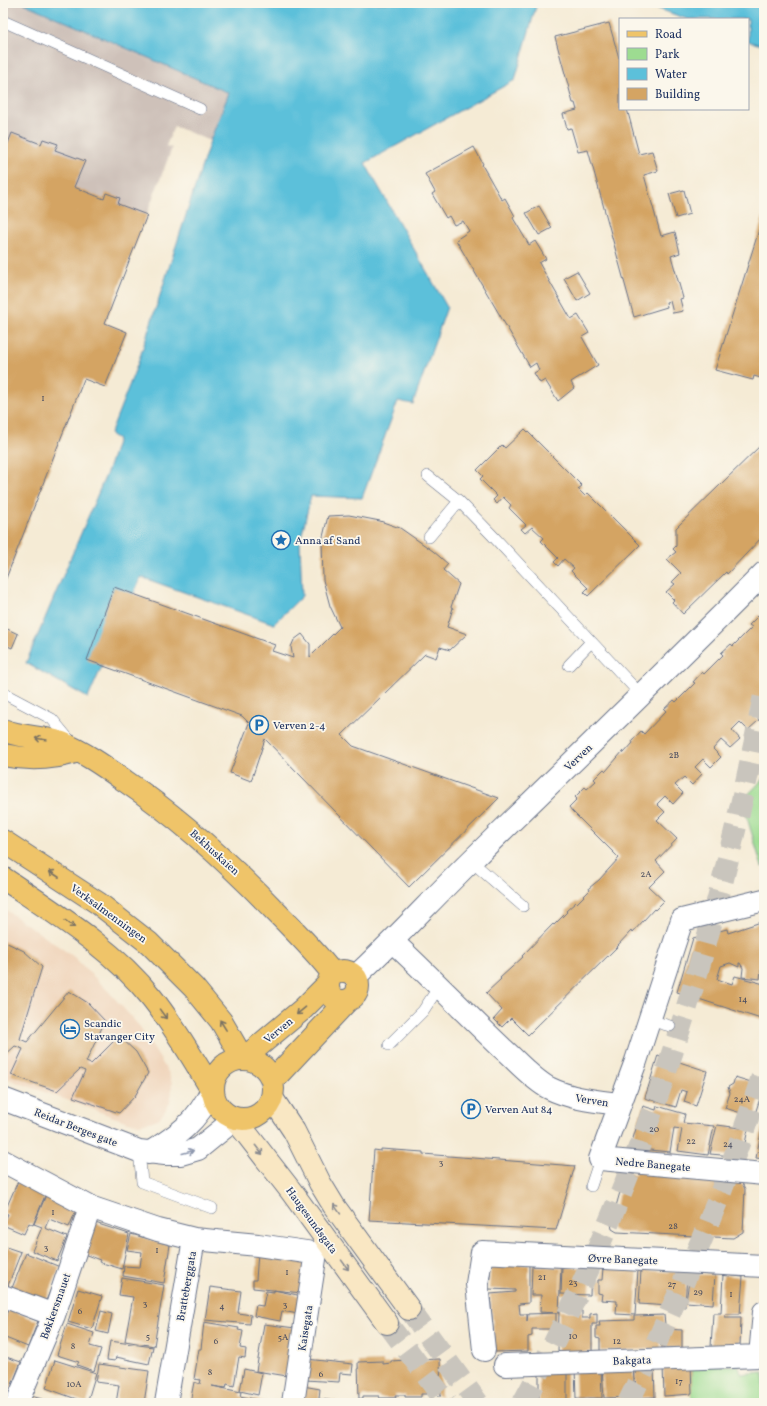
<svg xmlns="http://www.w3.org/2000/svg" width="767" height="1406" viewBox="0 0 767 1406" font-family="Vollkorn,serif">
<rect width="100%" height="100%" fill="#fbf7ec"/>
<filter id="ink" filterUnits="userSpaceOnUse"><feTurbulence type="fractalNoise" baseFrequency=".025" numOctaves="2"/><feDisplacementMap in="SourceGraphic" scale="8" xChannelSelector="R" yChannelSelector="G"/><feConvolveMatrix kernelMatrix="1 2 1 2 8 2 1 2 1" color-interpolation-filters="sRGB"/></filter>
<filter id="wash" filterUnits="userSpaceOnUse"><feTurbulence type="fractalNoise" baseFrequency=".012" numOctaves="4" result="noise"/><feDisplacementMap in="SourceGraphic" scale="16" xChannelSelector="R" yChannelSelector="G"/><feGaussianBlur stdDeviation="0.9" result="paint"/><feColorMatrix in="noise" values="0 0 0 0 0 0 0 0 0 0 0 0 0 0 0 0 0 1.4 0 .05"/><feComposite in="paint" operator="in"/></filter>
<g filter="url(#wash)">
<rect width="100%" height="100%" fill="#f5ebd5"/>
<!-- built -->
<path fill="#f0d5bc" d="M3,908L74,957L109,992L140,1027L168,1072L172,1083L170,1103L160,1118L150,1122L139,1124L128,1122L3,1077Z"/>
<!-- industrial -->
<path fill="#cec1b9" d="M3,3H23L229,93L210,141L174,126L166,146L172,148L105,323L127,332L105,387L84,379L3,586Z"/>
<!-- green -->
<path fill="#9ddc91" stroke="#5c8678" d="M764,778V866L762,867L742,801Z
M691,1364L739,1366L741,1374L764,1372V1403H692Z"/>
<!-- water -->
<path fill="#5cc0da" stroke="#3c789c" d="M23,3H537L515,80L365,163L447,307L413,404L398,401L362,498L311,496L300,542L302,596L274,624L141,577L88,698L26,663L108,470L118,439L110,434L138,363L210,141L229,93Z
M642,3H764V46L748,41V19H687Z"/>
<g id="blocks">
<!-- building -->
<path fill="#d4a463" d="M609,23L619,58H620V109H627L639,154L652,151L658,171L644,175L661,236L675,232L680,253L671,256L683,298L680,299L683,311L673,313L670,301L666,302L667,307L634,317L588,150L578,152L571,128L567,129L563,114L577,110L575,103H573L555,37Z
M12,133L41,144L43,139L58,144L55,150L85,161L74,187L104,199L106,193L120,198L118,204L147,215L105,323L127,332L105,387L84,379L3,586V156Z
M474,147L483,164L482,165L502,200L505,198L515,216L513,218L529,245L535,241L546,259L539,263L571,319L578,315L589,333L582,337L598,365L571,382L574,388L558,401L545,380L540,383L534,373L539,370L536,363L530,367L456,240L469,231L463,221L454,225L449,216L446,218L432,194L435,192L425,174Z
M684,190L690,214L676,218L669,194Z
M539,206L552,228L539,235L526,213Z
M764,214V379L754,376L753,380L715,370Z
M577,271L590,293L577,301L564,278Z
M525,429L582,486L578,489L585,496L588,493L640,545L588,596L584,592L588,588L571,571L574,568L564,559L558,566L554,562L558,558L541,541L544,538L532,527L525,533L521,529L526,525L509,508L511,505L503,497L497,504L493,500L497,496L480,479L483,476L477,470L502,445L505,448Z
M764,442V535L727,574L726,572L683,614L672,602L674,600L666,592L675,584L672,582L681,573L667,559L676,552L673,549L676,546V528Z
M349,515L380,521L400,528L433,551L448,564L443,570L459,584L451,607L453,608L447,627L467,634L450,650L440,647L436,658L425,654L342,735L353,746L499,798L409,887L265,739L251,781L230,773L249,723L242,716L87,660L114,587L275,645L272,651L293,658L291,647L294,640L302,634L310,644V657L340,627L330,606L323,580L322,541L328,516Z
M759,615L762,618L764,615V708L759,703L751,712L759,720L748,730L740,722L732,730L740,739L730,748L721,740L713,749L721,757L711,767L703,759L695,767L702,774L692,785L684,777L675,785L683,793L673,804L665,796L657,804L665,812L657,820L677,839L656,861L665,871L649,887L664,901L655,910L654,909L633,932L631,931L618,945H619L528,1035L511,1018L502,1027L494,1019L502,1010L486,993L501,979L500,978L523,957L522,956L553,924L554,925L567,912L566,911L576,902L577,903L590,890L589,888L599,880L619,858L572,811L569,807L577,799L575,797L585,787L587,789L596,781L594,779L604,769L606,771L623,751L624,753L633,743L632,741L641,731L644,734L666,711L664,709L674,700L676,702L695,683L693,682L702,672L704,674L723,655L721,653L731,644L733,646L752,627L749,625Z
M3,627L18,634L12,648L3,644Z
M764,921V970H761L760,979L742,977L743,968L740,963H739V967L730,963L721,966L717,979L732,984L735,976L764,984V996L761,1011L764,1002V1020L677,992L693,938L727,929L728,933Z
M3,941L24,951L42,967L20,1039L27,1042L69,991L88,1003L105,1021L86,1062L91,1064L119,1036L136,1052L148,1073L135,1096L119,1113L73,1097L85,1071L80,1069L57,1091L11,1075L23,1049L15,1046L3,1057Z
M658,1055L707,1071L696,1106L684,1102L687,1092L681,1090L676,1107L645,1098Z
M735,1077L764,1086L754,1117L725,1108L730,1093L728,1087L733,1084Z
M643,1106L656,1110L657,1106L685,1114L683,1123L714,1126L708,1155L678,1151L682,1129L674,1128L670,1152L630,1148Z
M717,1125L748,1129L744,1148L733,1156L710,1154Z
M762,1128H764V1159L756,1158Z
M381,1149L423,1152V1154L575,1166L556,1230L369,1220L374,1150L381,1151Z
M635,1171L742,1183L745,1189L743,1232L733,1238L617,1232L612,1229L611,1224L624,1178L629,1174H635Z
M18,1181L46,1193L33,1225L29,1223L24,1234L3,1225L8,1214L4,1213Z
M46,1195L77,1208L69,1227L49,1219L45,1228L67,1237L57,1261L32,1251L42,1227L34,1224Z
M92,1222L129,1234L122,1269L99,1262L100,1260L81,1253Z
M131,1234L170,1245L164,1283L123,1276L124,1266L140,1267L142,1252L127,1250Z
M3,1246L21,1252L7,1288L3,1286Z
M258,1252L305,1255L302,1293L253,1288V1280H256Z
M26,1253L60,1267L45,1303L12,1288Z
M491,1263L529,1265V1303L519,1304L520,1314H527V1321L528,1314L556,1313V1329H532V1336L528,1337V1351L495,1352L490,1294L515,1292V1290L489,1289Z
M532,1266L561,1267L559,1313L540,1312L541,1295H531Z
M562,1267L591,1268L590,1295L561,1294Z
M603,1268L638,1270L635,1315L616,1314L617,1301L601,1300L602,1294L598,1293V1280H602Z
M641,1270L687,1273L685,1307L639,1304Z
M690,1274L715,1275L713,1304L686,1302Z
M723,1275L743,1277L740,1314H725V1317H741L740,1347H711L713,1313H721Z
M122,1278L164,1285L154,1346L125,1341L133,1297L119,1295Z
M210,1287L241,1291L238,1313L251,1315L250,1324L205,1320Z
M78,1289L102,1296L92,1329L68,1322Z
M274,1290L302,1296L298,1314L282,1311L280,1321L254,1316L256,1305L263,1306L266,1291L274,1292Z
M8,1309L38,1321L28,1347L3,1337V1315L6,1316Z
M101,1311L112,1314L108,1334L96,1331Z
M559,1311H582V1318H590V1314L597,1313V1324H592V1352H558Z
M664,1315L665,1324H660L661,1349L600,1351V1339L596,1338V1326H600L599,1321L634,1320V1316Z
M204,1322L239,1328L238,1330L243,1331L240,1348L246,1349L245,1358L239,1357L234,1386L227,1384L226,1388L212,1386L241,1392L240,1396L271,1403H190L194,1382L200,1384L201,1380L194,1379L199,1349H201Z
M67,1324L94,1333L90,1346L101,1349L94,1371L77,1365L79,1362L57,1355Z
M264,1324L295,1328L287,1376L256,1371Z
M664,1329L682,1330V1348H663Z
M110,1341L153,1347L149,1364L116,1357L115,1361L107,1360Z
M3,1356L21,1362L5,1403H3Z
M306,1359L353,1364L352,1374L340,1373L339,1382L305,1380Z
M440,1359L441,1396H438L437,1394H421V1397H405V1395H395L396,1398H379V1396H363V1398L359,1399L358,1362L383,1361V1364L391,1363V1361L406,1360V1363L415,1362V1360Z
M55,1360L96,1373L87,1403L46,1388Z
M99,1364L149,1371L144,1403H116L119,1385L96,1382Z
M691,1364L692,1394L664,1396L663,1366Z
M633,1366L635,1397L604,1398L602,1367Z
M635,1367H654L655,1397L636,1398Z
M575,1368H601L602,1398H576Z
M244,1369L262,1373L258,1395L240,1391Z
M539,1369L567,1370V1403H539Z
M303,1386L320,1389L319,1399L336,1401V1403H300Z
M24,1394L42,1399L53,1403H21Z"/>
</g>
</g>
<g filter="url(#ink)">
<use href="#blocks" fill-opacity="0" stroke="#677188" stroke-width="1"/>
<g fill="none" stroke-linecap="round" stroke-linejoin="round">
<!-- secondary-tunnel -->
<path stroke="#c9c5bd" stroke-width="22" stroke-dasharray="22 11" stroke-linecap="butt" d="M409,1309L478,1403
M387,1323L447,1403"/>
<!-- highway-tunnel -->
<path stroke="#c9c5bd" stroke-width="22" stroke-dasharray="22 11" stroke-linecap="butt" d="M523,1403C642,1182 717,940 764,695
M628,1403C680,1295 728,1184 764,1070"/>
<!-- lane casing -->
<g stroke="#677188" stroke-width="12">
<path id="lane" d="M3,21L200,109
M428,476L459,501L492,535L642,696
M429,537L459,501
M569,665L591,642
M3,693L52,719L71,742
M471,861L523,906
M649,1020L670,1026
M389,1045L423,1011L440,985
M139,1151L142,1182L212,1208
M591,1186L600,1159"/>
</g>
<!-- street casing -->
<g stroke="#677188" stroke-width="24">
<path id="street" d="M764,900L682,920L636,1061L600,1159L764,1174
M393,942C430,976 465,1013 502,1048C517,1061 532,1079 549,1088C571,1099 596,1101 620,1104
M355,977C396,939 433,898 473,859C570,764 668,670 764,573
M3,1099L139,1151L165,1154H181L198,1149L235,1119
M149,1153C178,1135 197,1122 212,1090
M3,1161L90,1207L158,1230L194,1239L258,1245L313,1253L315,1259L293,1403
M3,1296L54,1315
M484,1350L477,1284L482,1252L764,1266
M505,1365L760,1356L764,1312
M17,1403L54,1315L90,1207
M166,1403L194,1239"/>
</g>
<!-- secondary casing -->
<g stroke="#677188" stroke-width="24">
<path id="secondary" d="M272,1098L294,1131L320,1183L334,1206L409,1309
M235,1119L291,1191L387,1323"/>
</g>
<!-- primary casing -->
<g stroke="#677188" stroke-width="24">
<path id="primary" d="M3,730C22,738 44,736 62,743C84,752 105,767 125,781C181,819 229,863 276,912C296,932 316,952 333,974
M3,755C27,760 54,759 78,751
M3,841L98,903L149,943L194,988L221,1021L243,1059L303,1009L328,984
M3,878C56,914 112,948 152,998C175,1027 193,1059 212,1090
M328 986a15 15 0 1 1 30 0a15 15 0 1 1-30 0Z
M213 1089a30 30 0 1 1 60 0a30 30 0 1 1-60 0Z
M272,1081L348,1000"/>
</g>
<!-- lane -->
<use href="#lane" stroke="#fff" stroke-width="11"/>
<!-- street -->
<use href="#street" stroke="#fff" stroke-width="22"/>
<!-- secondary -->
<use href="#secondary" stroke="#f9e7c3" stroke-width="22"/>
<!-- primary -->
<use href="#primary" stroke="#efc469" stroke-width="22"/>
</g>
<!-- one-way arrows -->
<defs><path id="oneway-shaft" d="M-6 0H5M1.5-3L5.5 0L1.5 3" fill="none" stroke-width="1.6" stroke-linecap="round" stroke-linejoin="round"/></defs>
<g stroke="#7a7263">
<use href="#oneway-shaft" transform="translate(41 739) rotate(-171)"/>
<use href="#oneway-shaft" transform="translate(54 874) rotate(-147)"/>
<use href="#oneway-shaft" transform="translate(70 924) rotate(36)"/>
<use href="#oneway-shaft" transform="translate(301 1011) rotate(140)"/>
<use href="#oneway-shaft" transform="translate(163 1014) rotate(54)"/>
<use href="#oneway-shaft" transform="translate(223 1025) rotate(-122)"/>
</g>
<g stroke="#8a8b90">
<use href="#oneway-shaft" transform="translate(259 1150) rotate(52)"/>
<use href="#oneway-shaft" transform="translate(337 1209) rotate(-125)"/>
<use href="#oneway-shaft" transform="translate(345 1265) rotate(54)"/>
</g>
<use stroke="#8d97ae" href="#oneway-shaft" transform="translate(188 1152) rotate(-15)"/>
</g>
<!-- icons -->
<defs>
<g id="sight-ring" transform="scale(1)"><circle r="9.5" fill="#fbf7ec" stroke="#1f6fb2" stroke-width="1.5"/><path d="M0-6L1.8-2.2L6-1.7L2.9 1.2L3.7 5.4L0 3.3L-3.7 5.4L-2.9 1.2L-6-1.7L-1.8-2.2Z" fill="#1f6fb2"/></g>
<g id="parking-ring" transform="scale(1)"><circle r="9.5" fill="#fbf7ec" stroke="#1f6fb2" stroke-width="1.5"/><path d="M-3.5-5.5H1a3.5 3.5 0 0 1 0 7H-1V5.5H-3.5ZM-1-3.4V-.6H.8a1.4 1.4 0 0 0 0-2.8Z" fill="#1f6fb2"/></g>
<g id="hotel-ring" transform="scale(1)"><circle r="9.5" fill="#fbf7ec" stroke="#1f6fb2" stroke-width="1.5"/><path d="M-6-4.5h1.5V1H6V5H4.5V3h-9V5H-6ZM-4 0a1.8 1.8 0 1 1 3.6 0ZM.5 0V-2.5h3Q6-2.5 6 0Z" fill="#1f6fb2"/></g>
</defs>
<g fill-rule="evenodd">
<use href="#sight-ring" x="281" y="540"/>
<use href="#parking-ring" x="259" y="725"/>
<use href="#hotel-ring" x="70" y="1029"/>
<use href="#parking-ring" x="471" y="1109"/>
</g>
<g text-anchor="middle" stroke-width="3.5" stroke-linejoin="round" paint-order="stroke">
<!-- number labels -->
<g font-size="9" fill="#494c5f">
<text x="43" y="401">1</text>
<text x="674" y="758">2B</text>
<text x="646" y="877">2A</text>
<text x="743" y="1002">14</text>
<text x="742" y="1102">24A</text>
<text x="654" y="1132">20</text>
<text x="691" y="1144">22</text>
<text x="728" y="1147">24</text>
<text x="441" y="1165">3</text>
<text x="53" y="1215">1</text>
<text x="673" y="1229">28</text>
<text x="46" y="1250">3</text>
<text x="157" y="1253">1</text>
<text x="287" y="1275">1</text>
<text x="542" y="1280">21</text>
<text x="573" y="1285">23</text>
<text x="672" y="1287">27</text>
<text x="698" y="1295">29</text>
<text x="731" y="1297">1</text>
<text x="145" y="1306">3</text>
<text x="285" y="1307">3</text>
<text x="222" y="1309">4</text>
<text x="80" y="1314">6</text>
<text x="148" y="1339">5</text>
<text x="573" y="1339">10</text>
<text x="283" y="1340">5A</text>
<text x="216" y="1344">6</text>
<text x="617" y="1344">12</text>
<text x="73" y="1349">8</text>
<text x="210" y="1375">8</text>
<text x="321" y="1377">6</text>
<text x="679" y="1384">17</text>
<text x="74" y="1387">10A</text>
</g>
<!-- poi labels -->
<g font-size="11" fill="#1b2f5e" stroke="#fbf7ec" text-anchor="start">
<text x="295" y="544">Anna af Sand</text>
<text x="273" y="729">Verven 2-4</text>
<text x="84" y="1027">Scandic<tspan x="84" dy="13">Stavanger City</tspan></text>
<text x="485" y="1113">Verven Aut 84</text>
</g>
<!-- street labels -->
<g font-size="11" fill="#1b2f5e" stroke="#fbf7ec">
<text transform="translate(578 757) rotate(-44)" y="4">Verven</text>
<text transform="translate(215 852) rotate(42)" y="4">Bekhuskaien</text>
<text transform="translate(109 913) rotate(36)" y="4">Verksalmenningen</text>
<text transform="translate(278 1030) rotate(-39)" y="4">Verven</text>
<text transform="translate(592 1100) rotate(9)" y="4">Verven</text>
<text transform="translate(76 1127) rotate(21)" y="4">Reidar Berges gate</text>
<text transform="translate(653 1164) rotate(5)" y="4">Nedre Banegate</text>
<text transform="translate(312 1220) rotate(54)" y="4">Haugesundsgata</text>
<text transform="translate(623 1259) rotate(2)" y="4">Øvre Banegate</text>
<text transform="translate(186 1286) rotate(-80)" y="4">Bratteberggata</text>
<text transform="translate(55 1306) rotate(-70)" y="4">Bøkkersmauet</text>
<text transform="translate(305 1328) rotate(-81)" y="4">Kaisegata</text>
<text transform="translate(632 1360) rotate(-2)" y="4">Bakgata</text>
</g>
</g>
<!-- margin -->
<rect width="767" height="1406" fill="none" stroke="#fbf7ec" stroke-width="16"/>
<!-- legend -->
<rect x="619" y="18" width="130" height="92" fill="#fbf7ec" stroke="#a1a7b3"/>
<rect x="627" y="31" width="20" height="6" fill="#efc469" stroke="#a1a7b3"/>
<text x="655" y="38" font-size="12" fill="#1b2f5e">Road</text>
<rect x="627" y="48" width="20" height="12" fill="#9ddc91" stroke="#a1a7b3"/>
<text x="655" y="58" font-size="12" fill="#1b2f5e">Park</text>
<rect x="627" y="68" width="20" height="12" fill="#5cc0da" stroke="#a1a7b3"/>
<text x="655" y="78" font-size="12" fill="#1b2f5e">Water</text>
<rect x="627" y="88" width="20" height="12" fill="#d4a463" stroke="#a1a7b3"/>
<text x="655" y="98" font-size="12" fill="#1b2f5e">Building</text>
</svg>
